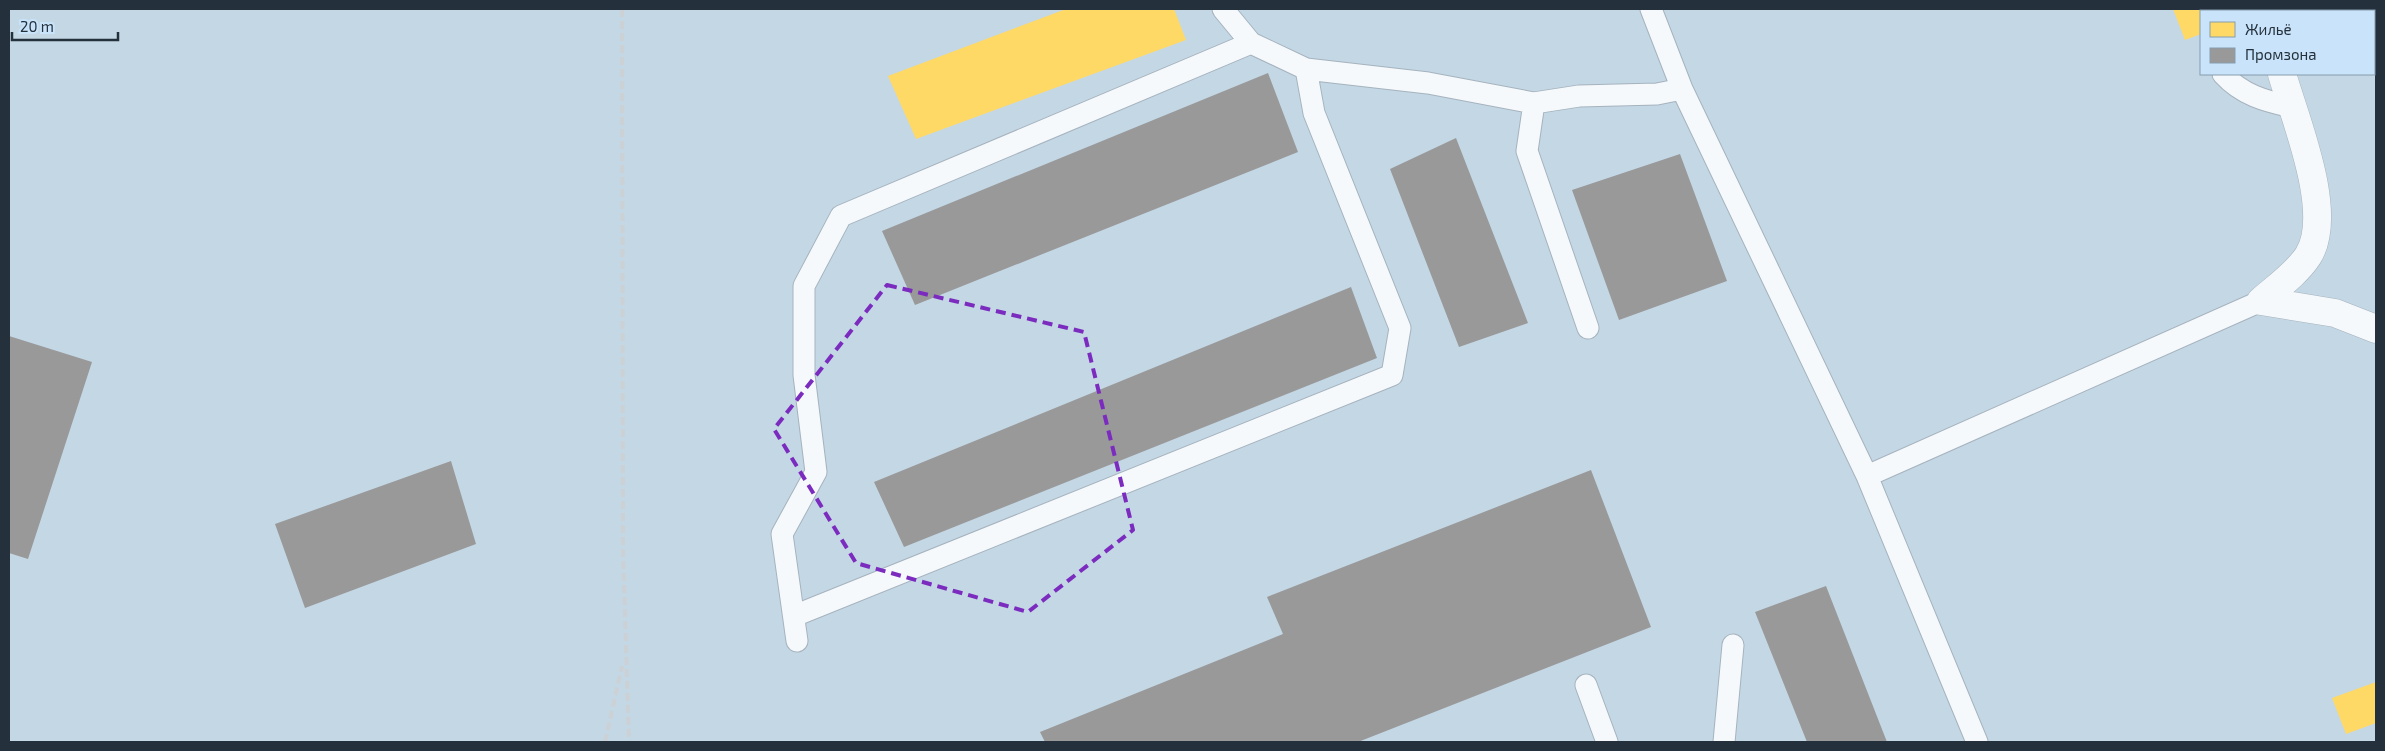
<svg xmlns="http://www.w3.org/2000/svg" width="2385" height="751" viewBox="0 0 2385 751" font-family="'Exo 2',sans-serif">
<rect width="100%" height="100%" fill="#c4d7e5"/>
<!-- homes -->
<path fill="#ffd966" d="M1066,9H1174L1186,40L916,139L888,76Z
M2173,9H2210L2211,11H2201V34L2185,40Z
M2315,9H2372L2373,11H2309Z
M2374,13L2376,19V52L2374,53Z
M2376,682V723L2346,734L2332,698Z"/>
<!-- industry -->
<path fill="#999" d="M1268,73L1298,152L915,305L882,231Z
M1456,138L1528,323L1459,347L1390,169Z
M1680,154L1727,281L1619,320L1572,190Z
M1351,287L1377,358L904,547L874,482Z
M9,336L92,362L28,559L9,553Z
M451,461L476,544L305,608L275,524Z
M1591,470L1651,627L1358,742H1045L1040,732L1283,634L1267,597Z
M1826,586L1887,742H1807L1755,612Z"/>
<g fill="none" stroke-linecap="round" stroke-linejoin="round">
<!-- service casing -->
<g stroke="#a5b3be" stroke-width="23">
<path id="service" d="M1651,9L1682,89L1867,476L1977,742
M1251,43L1306,69L1428,83L1534,103
M2223,74C2242,95 2265,101 2292,107
M1588,328L1527,151L1534,103L1579,96L1657,94L1682,89
M1867,476L2261,301
M794,616L1392,375L1400,328L1314,113L1306,69
M797,641L782,534L816,472L804,375V286L841,216L1251,43L1223,9
M1586,685L1607,742
M1724,742L1733,645"/>
</g>
<!-- minor casing -->
<g stroke="#a5b3be" stroke-width="29">
<path id="minor" d="M2263,9L2264,11
M2261,301C2277,287 2297,273 2308,256C2335,214 2295,119 2282,74
M2261,301L2335,313L2376,329"/>
</g>
<!-- service -->
<use href="#service" stroke="#f6f9fb" stroke-width="21"/>
<!-- minor -->
<use href="#minor" stroke="#f6f9fb" stroke-width="28"/>
<!-- rail -->
<path stroke="#ccd1d5" stroke-width="4" stroke-dasharray="8 4" stroke-linecap="butt" d="M622,9L623,549L629,742
M605,742L622,666"/>
</g>
<!-- marked area -->
<path fill="none" stroke="#7b2cbf" stroke-width="4" stroke-dasharray="10 6" stroke-linejoin="round" d="M887,285L1084,332L1133,530L1028,612L856,563L774,429Z"/>
<!-- border -->
<rect width="2385" height="751" fill="none" stroke="#24313c" stroke-width="20"/>
<!-- legend -->
<rect x="2200" y="10" width="175" height="65" fill="#c9e4fa" stroke="#879cae"/>
<rect x="2210" y="22" width="25" height="15" fill="#ffd966" stroke="#879cae"/>
<text x="2245" y="35" font-size="15" fill="#24313c">Жильё</text>
<rect x="2210" y="48" width="25" height="15" fill="#999999" stroke="#879cae"/>
<text x="2245" y="60" font-size="15" fill="#24313c">Промзона</text>
<!-- scale -->
<path d="M12 32v8h106v-8" fill="none" stroke="#24313c" stroke-width="2.5"/>
<text x="20" y="32" font-size="15" fill="#24313c" stroke="#c9e4fa" stroke-width="4" paint-order="stroke">20 m</text>
</svg>
